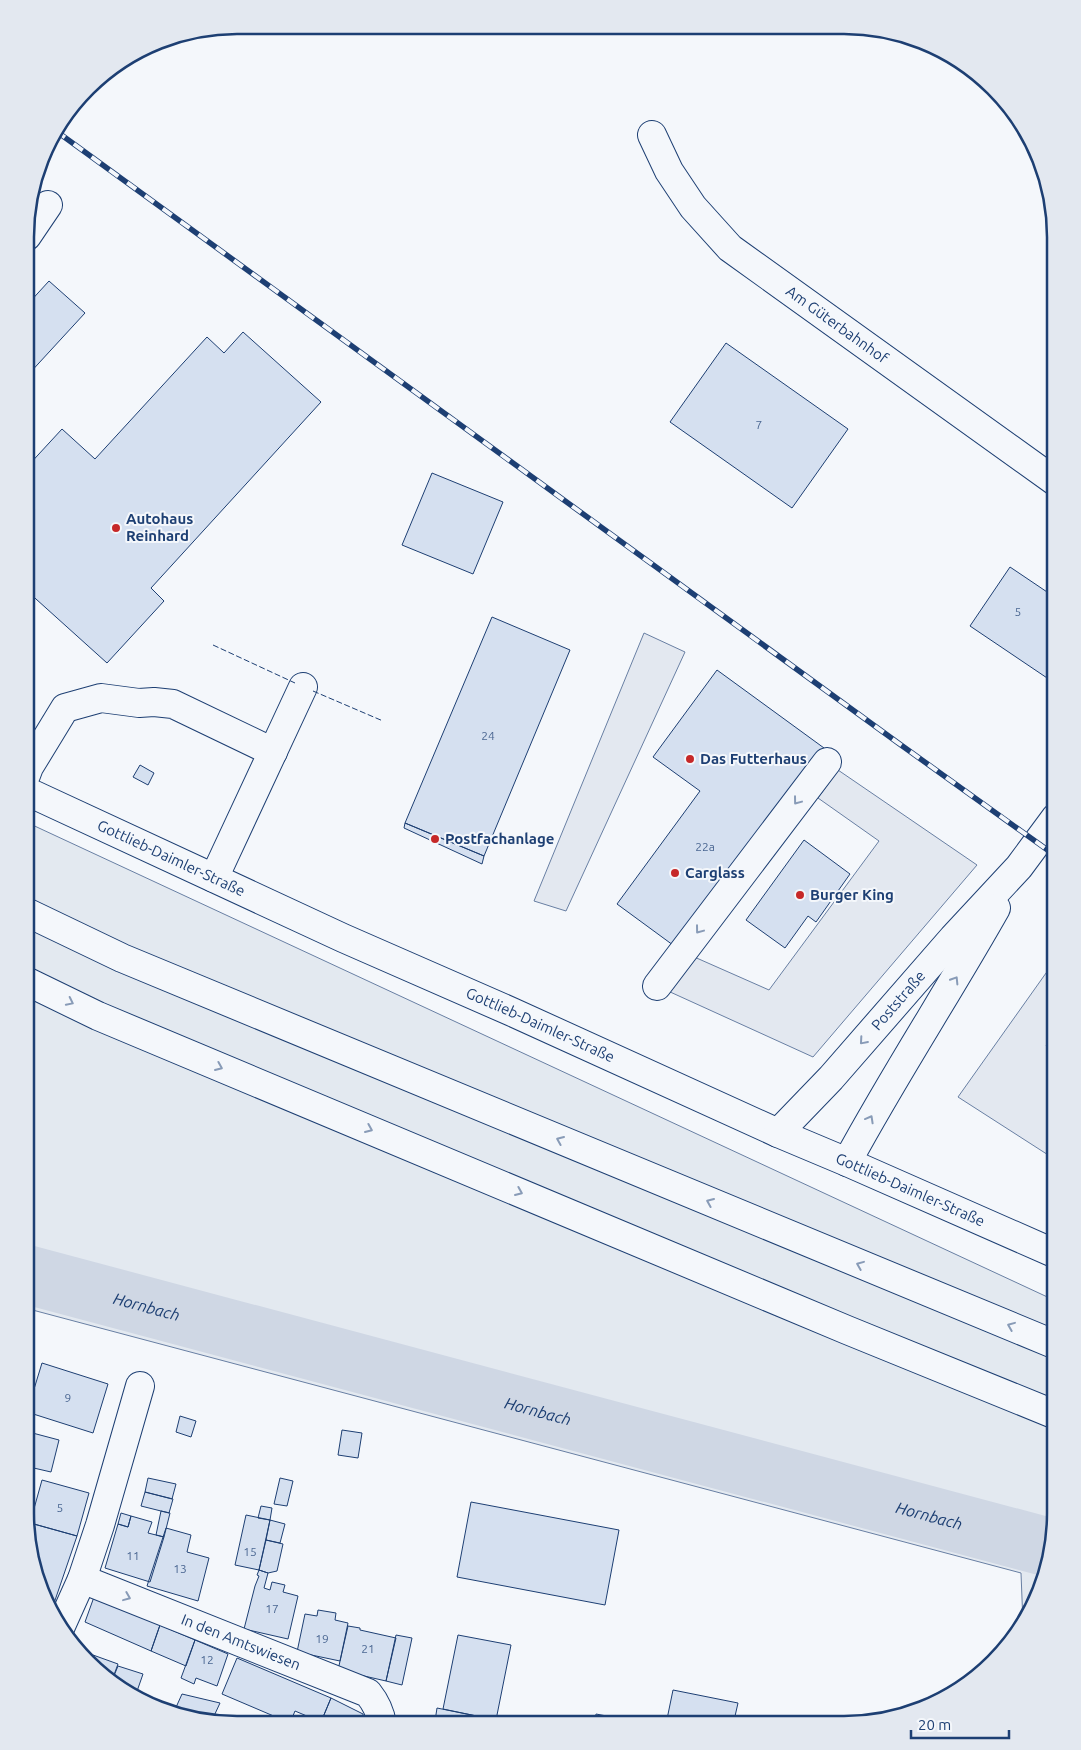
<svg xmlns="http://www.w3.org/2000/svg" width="1081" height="1750" viewBox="0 0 1081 1750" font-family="Ubuntu,sans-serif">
<rect width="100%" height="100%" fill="#f4f7fb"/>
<!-- green -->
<path fill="#e3e9f0" stroke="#687fa3" d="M26,822L1056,1301V1528L1040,1594L1023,1624L1021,1573L25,1308Z"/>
<!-- parking -->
<path fill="#e3e8f0" stroke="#687fa3" d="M644,633L685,652L566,911L534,901Z
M838,770L977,865L813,1057L657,986L683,952L769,990L879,841L818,798Z
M1056,959V1031L1046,1046L1056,1053V1160L958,1097Z"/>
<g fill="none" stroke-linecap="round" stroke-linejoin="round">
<!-- river -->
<path stroke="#cfd7e4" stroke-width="59" id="s1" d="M25,1274L1051,1548"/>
</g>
<!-- building -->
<path fill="#d5e0f0" stroke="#1d3f73" d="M49,281L85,313L27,376V305Z
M243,332L321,402L151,588L164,601L107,663L26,590V468L62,429L95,459L207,337L224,353Z
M726,343L848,429L792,508L670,422Z
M432,473L503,502L473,574L402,545Z
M1010,567L1056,598V684L970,626Z
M492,617L570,650L484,856L405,823Z
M717,670L824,748L677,948L617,904L700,791L653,757Z
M140,765L154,773L148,785L133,777Z
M405,823L484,856L482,864L404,828Z
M804,840L850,874L816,922L808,916L785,948L746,920Z
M42,1363L108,1384L93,1433L27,1412Z
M180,1416L196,1421L191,1437L176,1432Z
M342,1430L362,1433L358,1458L338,1455Z
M25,1431L59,1440L51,1472L25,1466Z
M148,1478L176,1484L172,1499L145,1492Z
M280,1478L293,1481L287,1506L274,1504Z
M42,1480L89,1493L77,1536L30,1523Z
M145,1492L173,1499L169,1513L141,1506Z
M471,1502L619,1530L605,1605L457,1577Z
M261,1506L272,1508L270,1520L258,1518Z
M161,1511L170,1513L164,1537L156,1535Z
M121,1513L131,1516L128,1527L118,1524Z
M246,1515L270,1520L259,1570L235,1565Z
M131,1516L152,1522L148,1533L164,1537L150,1582L105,1568L118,1524L128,1527Z
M270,1520L285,1524L280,1543L266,1540Z
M27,1522L77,1536L51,1612L41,1594Z
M166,1528L191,1535L187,1552L209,1558L198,1601L147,1586Z
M266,1540L283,1544L277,1571L268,1573L259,1570Z
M259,1570L268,1573L264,1588L270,1590L272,1582L285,1585L283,1592L298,1596L288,1639L244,1629L255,1586L259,1576L257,1575Z
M94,1597L160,1625L151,1651L85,1622Z
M318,1610L336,1613L335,1620L348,1623L340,1661L297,1652L305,1614L317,1616Z
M160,1625L195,1640L186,1666L151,1651Z
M348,1626L360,1628V1630L396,1638L386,1681L338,1670Z
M396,1635L412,1638L402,1685L386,1681Z
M458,1635L511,1645L496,1720L443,1709Z
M195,1640L228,1654L217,1686L196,1678L194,1684L181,1678Z
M93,1655L118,1664L111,1683L90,1663Z
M237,1658L331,1698L321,1722L295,1711L290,1723L222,1694Z
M118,1666L143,1674L135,1697L111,1683Z
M673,1690L738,1703L733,1725L666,1724Z
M182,1694L220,1703L214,1716L206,1722L173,1714Z
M331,1698L363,1714L364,1724H319V1721L321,1722Z
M437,1708L496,1720L495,1724H448L435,1721Z
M596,1714L628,1720L627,1724H594Z
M406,1716L435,1721L448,1724H404Z"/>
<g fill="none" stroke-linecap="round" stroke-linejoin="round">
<!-- minor casing -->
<g stroke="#1d3f73" stroke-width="30">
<g id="minor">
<path id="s2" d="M652,135L669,171L693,207L730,248L1056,482"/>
<path d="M27,236L48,205"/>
<path d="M26,775L29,767L65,708L101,698L139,703L154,702L173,704L273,752"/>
<path id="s3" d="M26,791L343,938L512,1012L778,1133L847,1162L1056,1254"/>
<path d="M214,878L303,687"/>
<path d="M657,986L827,762"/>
<path id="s4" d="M778,1133L831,1078L953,938L1019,867L1056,817"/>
<path d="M847,1162C894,1075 948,993 996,908"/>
<path id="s5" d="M82,1579L368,1693C376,1703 380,1711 382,1724"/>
<path d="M60,1628L82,1579L100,1525L140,1386"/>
</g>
</g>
<!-- highway casing -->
<g stroke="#1d3f73" stroke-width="30">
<path id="highway" d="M26,912L122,958L1056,1345
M26,981L98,1016L847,1330L1056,1415"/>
</g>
<!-- minor -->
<use href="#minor" stroke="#f4f7fb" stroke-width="28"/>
<!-- highway -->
<use href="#highway" stroke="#f4f7fb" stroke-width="28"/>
<!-- rail casing -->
<g stroke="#1d3f73" stroke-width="5.5">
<path id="rail" d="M56,131L901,745L1056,856"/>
</g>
<!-- rail -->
<use href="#rail" stroke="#f4f7fb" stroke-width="4" stroke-dasharray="11" stroke-linecap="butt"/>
<!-- fence -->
<path stroke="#1d3f73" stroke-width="1" stroke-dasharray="6 2.5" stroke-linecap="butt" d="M213,645L295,683
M313,691L383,721"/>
</g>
<!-- one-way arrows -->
<defs><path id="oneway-chevron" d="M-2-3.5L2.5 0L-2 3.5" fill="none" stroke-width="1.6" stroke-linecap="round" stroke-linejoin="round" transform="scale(1.25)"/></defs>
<g stroke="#889bb7">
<use href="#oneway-chevron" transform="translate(797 801) rotate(127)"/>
<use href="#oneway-chevron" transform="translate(699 930) rotate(127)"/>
<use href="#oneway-chevron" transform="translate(955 980) rotate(-58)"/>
<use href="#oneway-chevron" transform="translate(70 1002) rotate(26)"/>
<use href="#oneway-chevron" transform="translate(863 1041) rotate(131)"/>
<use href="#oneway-chevron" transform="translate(219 1067) rotate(23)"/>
<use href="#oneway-chevron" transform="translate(870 1119) rotate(-61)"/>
<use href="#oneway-chevron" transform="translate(369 1129) rotate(23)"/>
<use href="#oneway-chevron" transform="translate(560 1140) rotate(-157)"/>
<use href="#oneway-chevron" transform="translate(519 1192) rotate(23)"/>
<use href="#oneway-chevron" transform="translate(710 1202) rotate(-157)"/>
<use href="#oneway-chevron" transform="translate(860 1265) rotate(-158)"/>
<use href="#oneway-chevron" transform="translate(1011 1326) rotate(-158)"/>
<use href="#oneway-chevron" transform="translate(127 1597) rotate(22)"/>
</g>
<!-- markers -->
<g fill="#c62828" stroke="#f4f7fb" stroke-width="2">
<circle cx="116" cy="528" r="5"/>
<circle cx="690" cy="759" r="5"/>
<circle cx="435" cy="839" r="5"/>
<circle cx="675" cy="873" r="5"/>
<circle cx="800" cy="895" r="5"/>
</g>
<g text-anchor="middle" stroke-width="4" stroke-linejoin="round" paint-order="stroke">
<!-- number labels -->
<g font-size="12" fill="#4b6792">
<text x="759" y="429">7</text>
<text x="1018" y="616">5</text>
<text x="488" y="740">24</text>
<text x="705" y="851">22a</text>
<text x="68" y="1402">9</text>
<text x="60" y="1512">5</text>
<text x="250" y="1556">15</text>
<text x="133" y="1560">11</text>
<text x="180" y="1573">13</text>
<text x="272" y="1613">17</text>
<text x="322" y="1643">19</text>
<text x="368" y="1653">21</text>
<text x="207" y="1664">12</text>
</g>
<!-- street labels -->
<g font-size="15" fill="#1d3f73" stroke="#f4f7fb">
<text dy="5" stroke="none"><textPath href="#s2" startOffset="270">Am Güterbahnhof</textPath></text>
<text dy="5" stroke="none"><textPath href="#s3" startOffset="160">Gottlieb-Daimler-Straße</textPath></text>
<text dy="5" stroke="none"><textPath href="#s4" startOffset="179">Poststraße</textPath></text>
<text dy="5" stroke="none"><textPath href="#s3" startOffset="565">Gottlieb-Daimler-Straße</textPath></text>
<text dy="5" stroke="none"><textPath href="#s3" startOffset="970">Gottlieb-Daimler-Straße</textPath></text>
<text dy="5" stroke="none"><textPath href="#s5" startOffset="171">In den Amtswiesen</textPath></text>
</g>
<!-- poi labels -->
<g font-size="15" font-weight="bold" fill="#1d3f73" stroke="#f4f7fb" text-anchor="start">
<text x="126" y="524">Autohaus<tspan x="126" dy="17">Reinhard</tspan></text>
<text x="700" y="764">Das Futterhaus</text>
<text x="445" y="844">Postfachanlage</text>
<text x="685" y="878">Carglass</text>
<text x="810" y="900">Burger King</text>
</g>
<!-- water labels -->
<g font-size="16" font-style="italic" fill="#1d3f73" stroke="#f4f7fb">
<text dy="6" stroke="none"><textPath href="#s1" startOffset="126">Hornbach</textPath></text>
<text dy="6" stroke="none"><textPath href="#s1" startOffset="531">Hornbach</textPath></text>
<text dy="6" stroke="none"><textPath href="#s1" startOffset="936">Hornbach</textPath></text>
</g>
</g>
<!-- crop -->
<path d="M0 0H1081V1750H0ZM237 34H844A203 203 0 0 1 1047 237V1513A203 203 0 0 1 844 1716H237A203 203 0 0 1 34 1513V237A203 203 0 0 1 237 34Z" fill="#e3e8f0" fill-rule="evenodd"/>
<path fill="none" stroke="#1d3f73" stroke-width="2.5" d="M237 34H844A203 203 0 0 1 1047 237V1513A203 203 0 0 1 844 1716H237A203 203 0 0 1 34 1513V237A203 203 0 0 1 237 34Z"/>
<!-- scale -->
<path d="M911 1730v8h98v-8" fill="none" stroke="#1d3f73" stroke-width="2.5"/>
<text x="918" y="1730" font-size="15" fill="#1d3f73" stroke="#f4f7fb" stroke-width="4" paint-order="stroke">20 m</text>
</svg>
